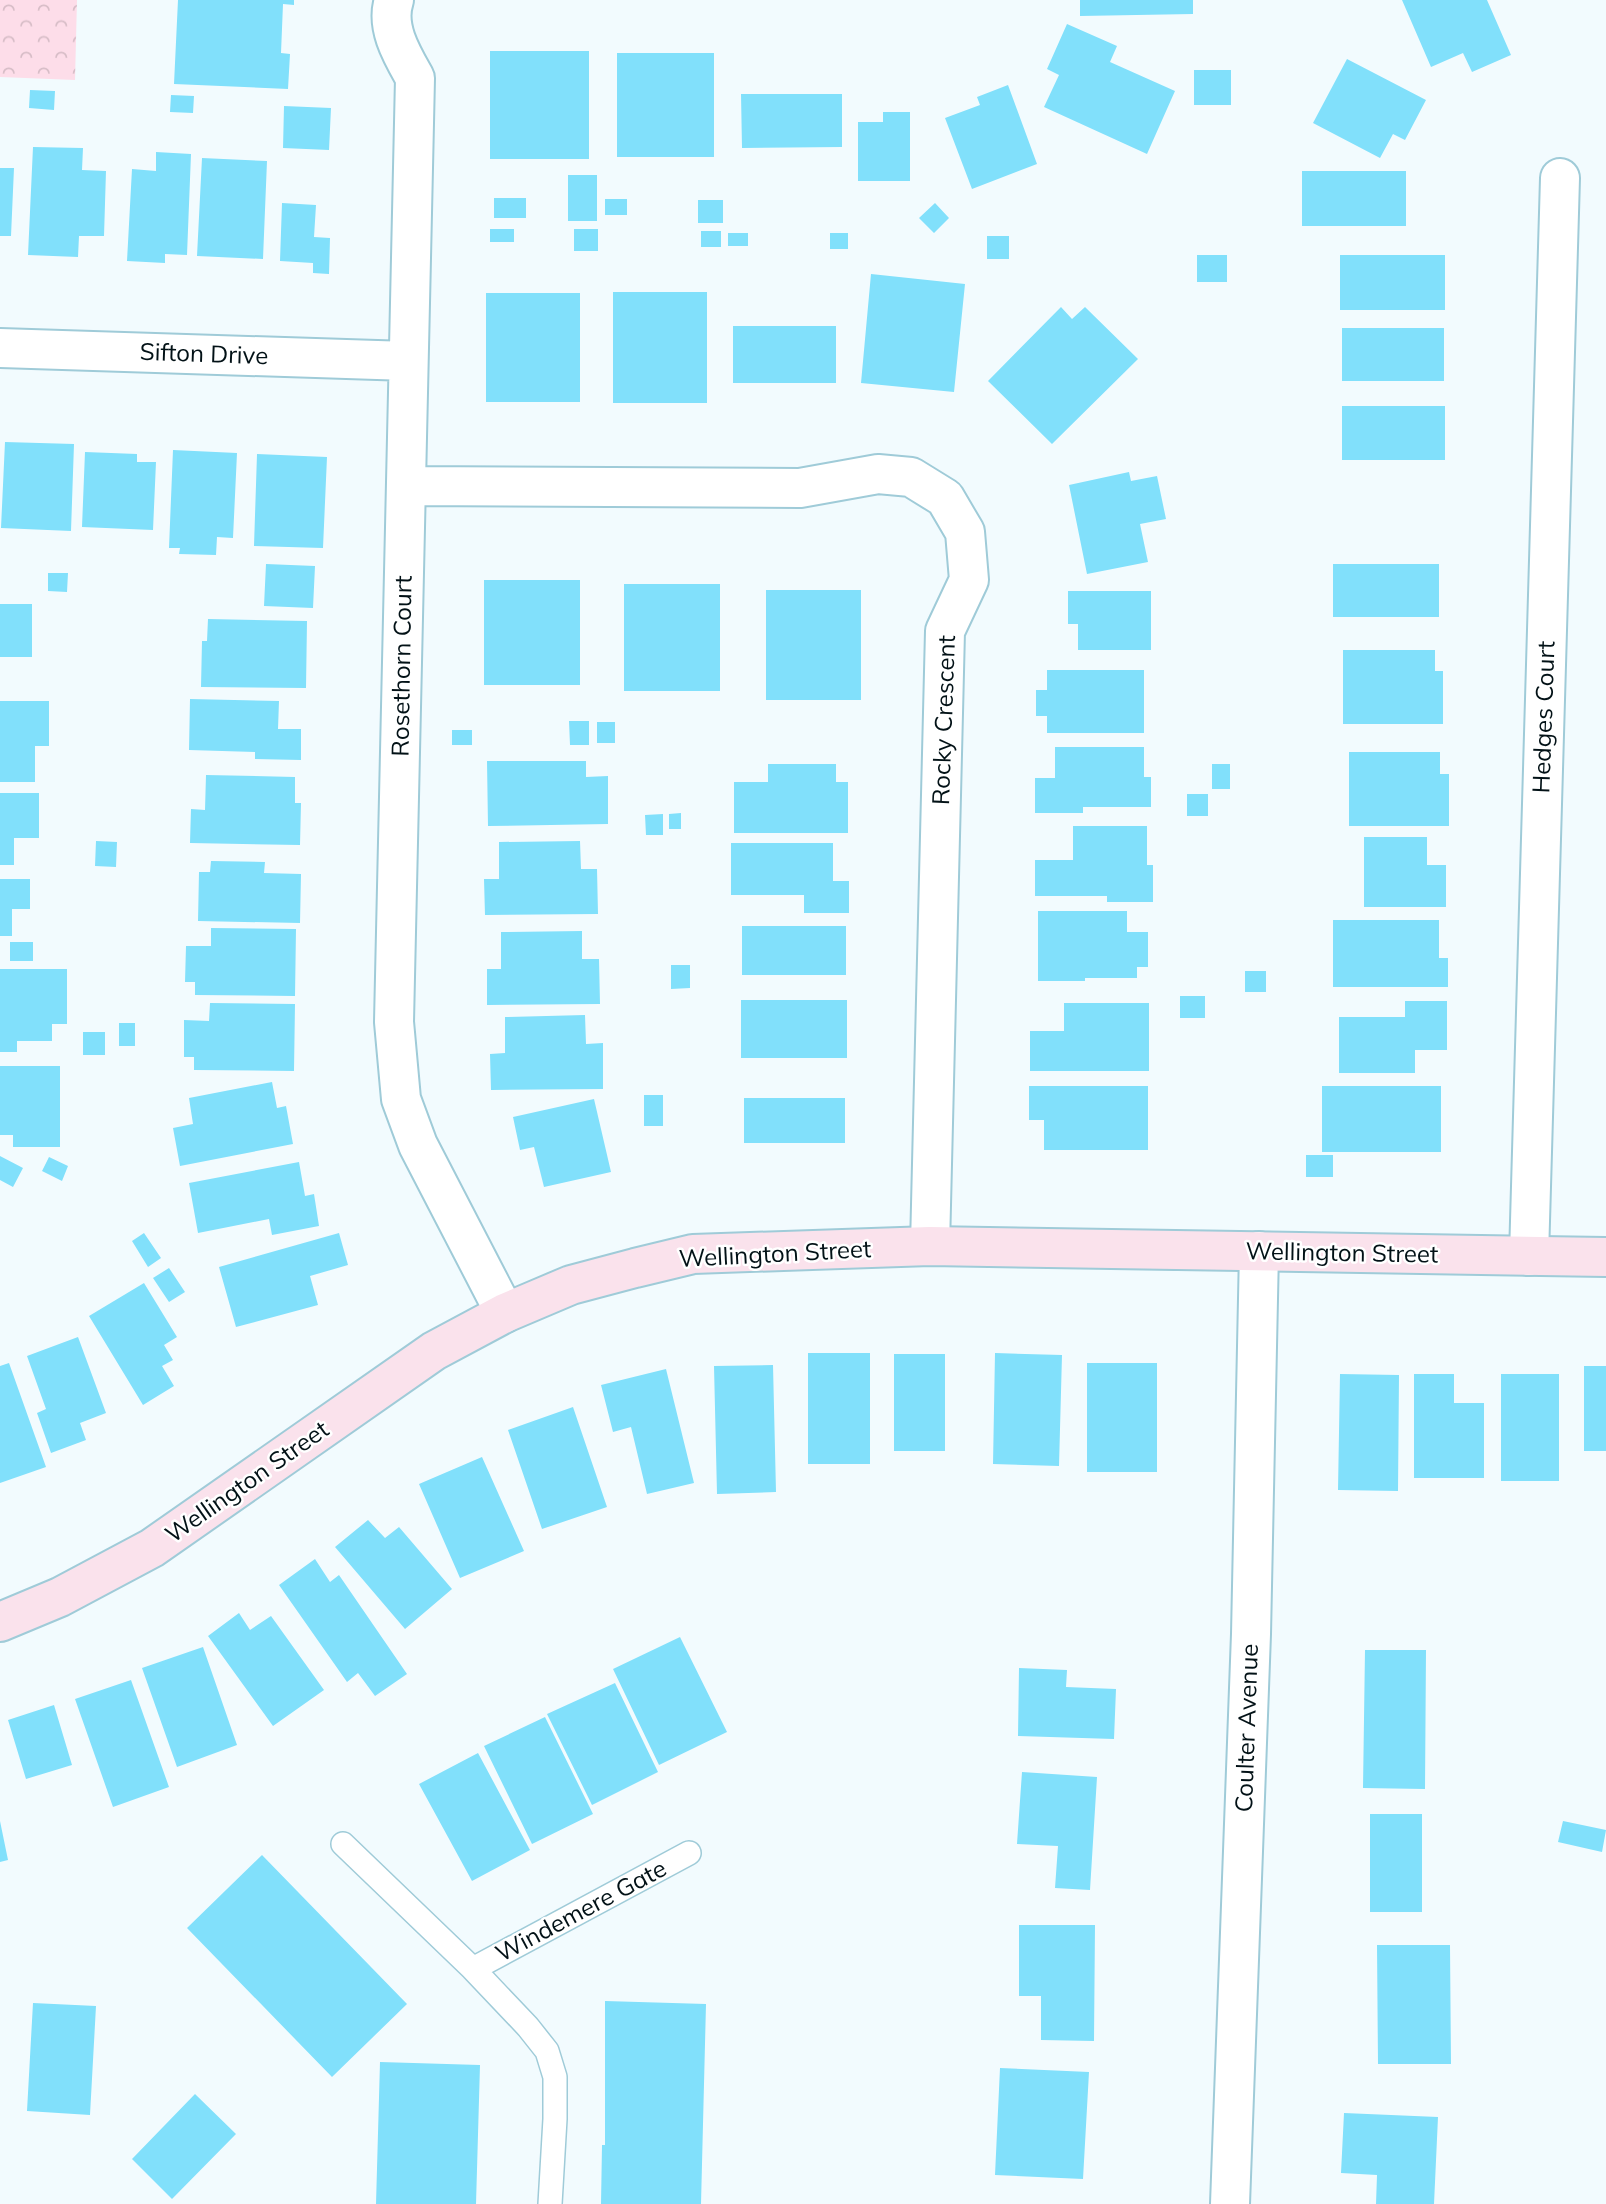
<svg xmlns="http://www.w3.org/2000/svg" width="1606" height="2204" viewBox="0 0 1606 2204" font-family="Mulish,sans-serif">
<defs>
<pattern id="park-crowns" width="20" height="18" patternUnits="userSpaceOnUse" patternTransform="scale(1.75)"><rect width="20" height="18" fill="#fddde9"/><path d="M2 6a3 3 0 1 1 6 0M12 15a3 3 0 1 1 6 0" fill="none" stroke="#d7bdc7"/></pattern>
</defs>
<rect width="100%" height="100%" fill="#f2fbfe"/>
<!-- park -->
<path fill="url(#park-crowns)" d="M0,0H77L75,80L0,77Z"/>
<!-- building -->
<path fill="#81e0fb" d="M178,0H294V5L283,4L281,53L290,54L288,89L174,84Z
M1080,0H1193V14L1080,16Z
M1402,0H1487L1511,55L1472,72L1463,53L1431,67Z
M1067,24L1117,46L1110,62L1175,91L1147,154L1044,107L1059,75L1047,69Z
M490,51H589V159H490Z
M617,53H714V157H617Z
M1347,59L1426,100L1405,140L1393,134L1380,158L1313,123Z
M1194,70H1231V105H1194Z
M1008,85L1037,164L972,189L945,118L980,105L977,97Z
M30,90L55,91L54,110L29,108Z
M741,94H842V147L742,148Z
M171,95L194,96L193,113L170,112Z
M284,106L331,108L329,150L283,148Z
M883,112H910V181H858V122H883Z
M33,147L83,148L82,170L106,171L104,236H79L78,257L28,255Z
M156,152L191,154L187,255L165,254V263L127,261L132,169L156,171Z
M202,158L267,161L263,259L197,256Z
M0,168H14L11,236H0Z
M1302,171H1406V226H1302Z
M568,175H597V221H568Z
M494,198H526V218H494Z
M605,199H627V215H605Z
M698,200H723V223H698Z
M282,203L316,205L314,237L330,238L329,274L313,273V263L280,261Z
M935,203L949,218L934,233L919,218Z
M490,229H514V242H490Z
M574,229H598V251H574Z
M701,231H721V247H701Z
M728,233H748V246H728Z
M830,233H848V249H830Z
M987,236H1009V259H987Z
M1197,255H1227V282H1197Z
M1340,255H1445V310H1340Z
M871,274L965,284L954,392L861,383Z
M613,292H707V403H613Z
M486,293H580V402H486Z
M1061,307L1072,319L1085,307L1138,359L1052,444L988,381Z
M733,326H836V383H733Z
M1342,328H1444V381H1342Z
M1342,406H1445V460H1342Z
M5,442L74,444L71,531L1,528Z
M173,450L237,453L233,538L217,537L216,555L179,554L180,548H169Z
M85,452L137,454V462H156L153,530L82,527Z
M257,454L327,457L323,548L254,546Z
M1129,472L1131,481L1157,476L1166,519L1140,524L1148,562L1087,574L1069,485Z
M266,564L315,566L313,608L264,606Z
M1333,564H1439V617H1333Z
M48,573H68L67,592L48,591Z
M484,580H580V685H484Z
M624,584H720V691H624Z
M766,590H861V700H766Z
M1068,591H1151V650H1078V624H1068Z
M0,604H32V657H0Z
M208,619L307,621L306,688L201,687L202,641H207Z
M1343,650H1435V671H1443V724H1343Z
M1047,670H1144V733H1047V716H1036V690H1047Z
M190,699L279,701L278,729H301V760L255,759V752L189,750Z
M0,701H49V746H35V782H0Z
M569,721H589V745H570Z
M597,722H615V743H597Z
M452,730H472V745H452Z
M1055,747H1144V777H1151V807H1083V813H1035V778H1055Z
M1349,752H1440V774H1449V826H1349Z
M487,761H586V777L608,776V824L488,826Z
M768,764H836V782H848V833H734V782H768Z
M1212,764H1230V789H1212Z
M206,775L295,777V803H301L300,845L190,843L191,809L205,810Z
M0,793H39V838H14V865H0Z
M1187,794H1208V816H1187Z
M681,813V829H669V814Z
M663,814V835H646L645,815Z
M1073,826H1147V865H1153V902H1107V896H1035V860H1073Z
M1364,837H1427V865H1446V907H1364Z
M96,841L117,842L116,867L95,866Z
M580,841L581,869H597L598,914L485,915L484,879H499V842Z
M731,843H833V881H849V913H804V895H731Z
M211,861L265,862L264,873L301,874L300,923L198,921L199,872H210Z
M0,879H30V909H12V936H0Z
M1038,911H1127V932H1148V967H1137V978H1085V981H1038Z
M1333,920H1439V958H1448V987H1333Z
M742,926H846V975H742Z
M211,928L296,929L295,996L195,995V982H185L186,946H211Z
M582,931V959H599L600,1004L487,1005V969H501V932Z
M10,942H33V961H10Z
M671,965H690V988L671,989Z
M0,969H67V1024H52V1041H17V1052H0Z
M1245,971H1266V992H1245Z
M1180,996H1205V1018H1180Z
M741,1000H847V1058H741Z
M1405,1001H1447V1050H1415V1073H1339V1017H1405Z
M210,1003L295,1004L294,1071L194,1070V1057H184V1020L209,1021Z
M1064,1003H1149V1071H1030V1031H1064Z
M585,1015L586,1044L603,1043V1089L491,1090L490,1054L505,1053V1017Z
M119,1023H135V1046H119Z
M83,1032H105V1055H83Z
M0,1066H60V1147H13V1135H0Z
M272,1082L277,1108L286,1106L293,1144L180,1166L173,1128L193,1124L189,1098Z
M1029,1086H1148V1150H1044V1120H1029Z
M1322,1086H1441V1152H1322Z
M644,1095H663V1126H644Z
M744,1098H845V1143H744Z
M594,1099L611,1172L544,1187L534,1147L520,1150L513,1117Z
M1306,1155H1333V1177H1306Z
M0,1156L23,1168L13,1187L0,1180Z
M49,1157L68,1166L62,1181L42,1171Z
M299,1162L305,1196L314,1194L319,1226L272,1235L269,1219L198,1233L189,1183Z
M144,1233L161,1258L148,1267L132,1241Z
M339,1233L348,1265L310,1276L318,1305L236,1327L219,1267Z
M169,1268L185,1292L169,1302L153,1278Z
M144,1283L177,1337L164,1345L173,1360L162,1366L174,1386L143,1405L89,1316Z
M78,1337L106,1413L80,1423L86,1440L51,1453L37,1413L46,1409L27,1356Z
M808,1353H870V1464H808Z
M995,1353L1062,1355L1059,1466L993,1464Z
M894,1354H945V1451H894Z
M9,1363L46,1467L0,1483V1366Z
M1087,1363H1157V1472H1087Z
M773,1365L776,1492L717,1494L714,1366Z
M1584,1366H1606V1451H1584Z
M666,1369L694,1483L647,1494L631,1427L613,1432L601,1385Z
M1340,1374L1399,1375L1398,1491L1338,1490Z
M1414,1374H1454V1403H1484V1478H1414Z
M1501,1374H1559V1481H1501Z
M573,1407L607,1507L542,1529L508,1430Z
M482,1457L524,1551L460,1578L419,1484Z
M368,1520L385,1538L399,1527L452,1589L405,1629L335,1547Z
M315,1559L330,1582L339,1575L407,1674L375,1696L358,1673L347,1682L279,1585Z
M239,1613L250,1630L271,1616L324,1690L273,1726L208,1636Z
M680,1637L727,1732L659,1765L613,1669Z
M203,1647L237,1745L177,1767L142,1668Z
M1365,1650H1426L1425,1789L1363,1788Z
M1019,1668L1067,1670L1066,1687L1116,1689L1114,1739L1018,1736Z
M131,1680L169,1787L113,1807L75,1699Z
M615,1683L658,1772L592,1805L547,1714Z
M54,1705L72,1765L26,1779L8,1720Z
M545,1717L593,1814L532,1844L484,1746Z
M478,1753L530,1850L472,1881L419,1784Z
M1022,1772L1097,1777L1090,1890L1055,1888L1058,1846L1017,1844Z
M1370,1814H1422V1912H1370Z
M0,1821L8,1860L0,1862Z
M1563,1821L1606,1830L1602,1852L1558,1842Z
M262,1855L407,2004L332,2077L187,1928Z
M1019,1925H1095L1094,2041L1041,2040V1996H1019Z
M1377,1945H1450L1451,2064H1378Z
M605,2001L706,2004L701,2204H601L602,2145H605Z
M33,2003L96,2006L90,2115L27,2111Z
M380,2062L480,2065L476,2204H376Z
M1000,2068L1089,2072L1083,2179L995,2175Z
M195,2094L236,2134L172,2199L132,2159Z
M1344,2113L1438,2117L1434,2204H1376L1377,2175L1341,2173Z"/>
<g fill="none" stroke-linecap="round" stroke-linejoin="round">
<!-- lane casing -->
<g stroke="#9fcbd8" stroke-width="26">
<path id="lane" d="M343,1844L473,1969L528,2027L547,2051L555,2077V2119L550,2204
M473,1969L689,1853"/>
</g>
<!-- street casing -->
<g stroke="#9fcbd8" stroke-width="42">
<path id="street" d="M394,0C385,27 402,55 415,78L394,1022L401,1099L418,1145L505,1313
M0,348L408,361
M406,486L800,488L878,474L911,477L945,498L965,532L969,580L945,631L930,1246
M1529,1256L1560,178
M1230,2204L1251,1634L1259,1251"/>
</g>
<!-- secondary casing -->
<g stroke="#9fcbd8" stroke-width="42">
<path id="secondary" d="M0,1622L60,1597L152,1548L434,1351L505,1313L571,1285L635,1268L693,1254L930,1246L1606,1257"/>
</g>
<!-- lane -->
<use href="#lane" stroke="#fff" stroke-width="23"/>
<!-- street -->
<use href="#street" stroke="#fff" stroke-width="38"/>
<!-- secondary -->
<use href="#secondary" stroke="#fae2ec" stroke-width="38"/>
</g>
<g text-anchor="middle" stroke-width="5" stroke-linejoin="round" paint-order="stroke">
<!-- street labels -->
<g font-size="24" fill="#021116" stroke="#fff">
<text transform="translate(204 354) rotate(2)" y="8">Sifton Drive</text>
<text transform="translate(402 666) rotate(-89)" y="8">Rosethorn Court</text>
<text transform="translate(1544 717) rotate(-88)" y="8">Hedges Court</text>
<text transform="translate(944 720) rotate(-88)" y="8">Rocky Crescent</text>
<text transform="translate(1342 1253) rotate(1)" y="8">Wellington Street</text>
<text transform="translate(775 1254) rotate(-3)" y="8">Wellington Street</text>
<text transform="translate(247 1482) rotate(-35)" y="8">Wellington Street</text>
<text transform="translate(1247 1728) rotate(-88)" y="8">Coulter Avenue</text>
<text transform="translate(581 1911) rotate(-28)" y="8">Windemere Gate</text>
</g>
</g>
</svg>
